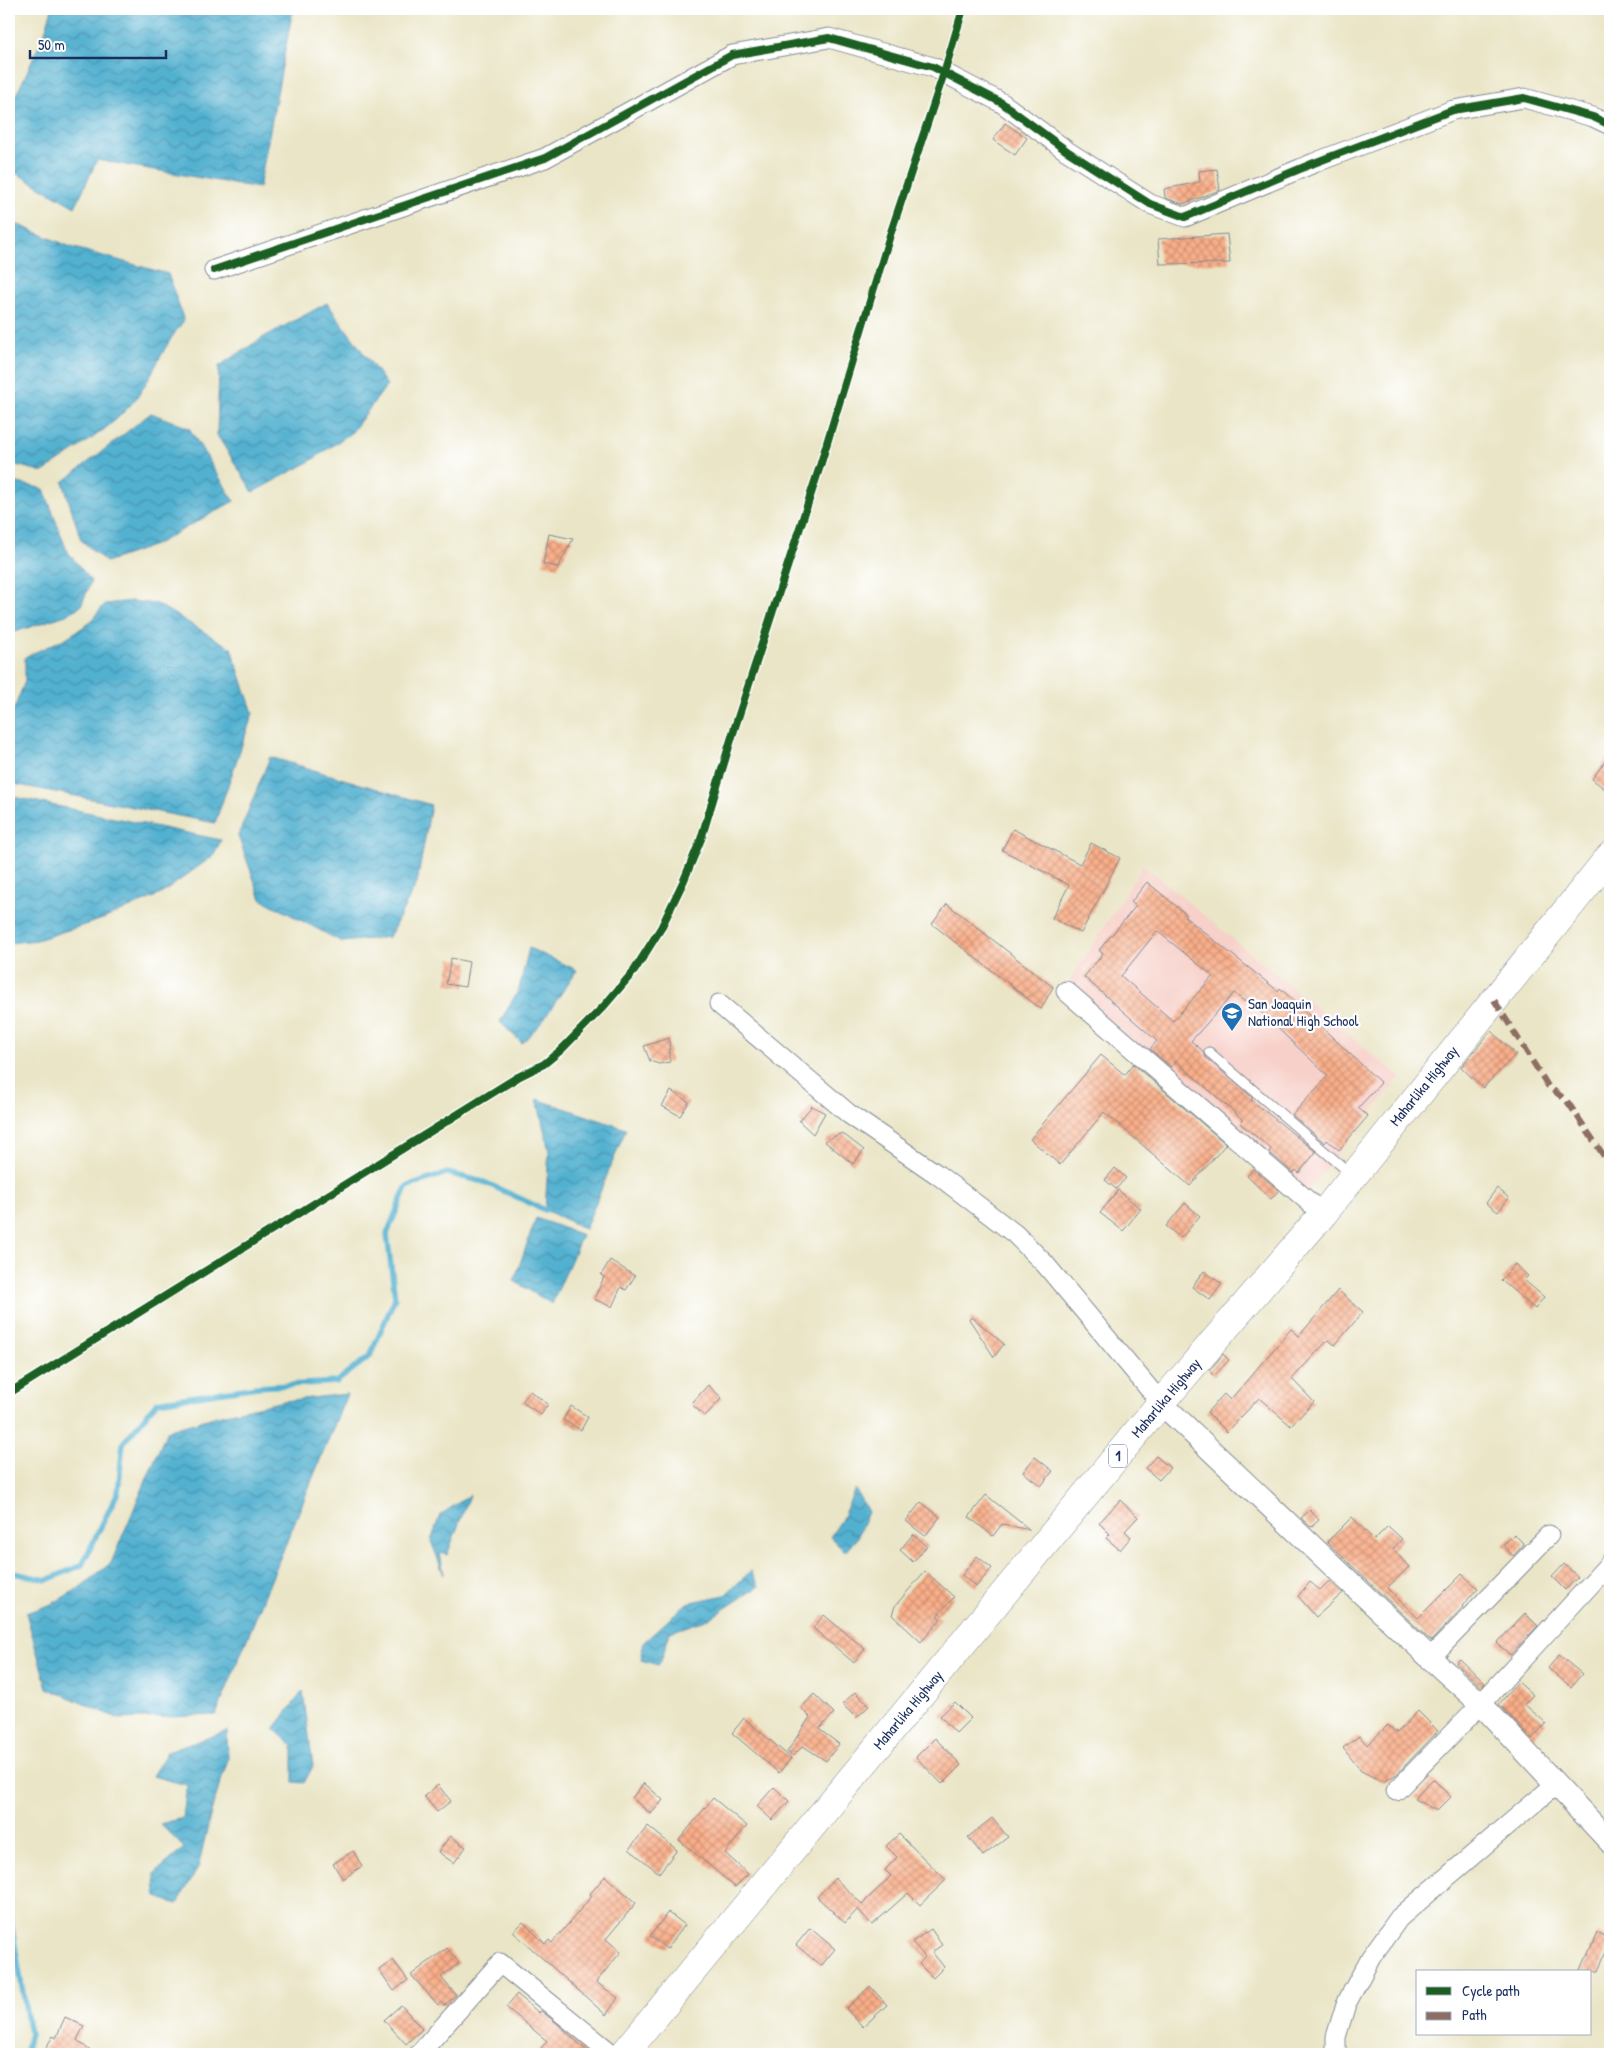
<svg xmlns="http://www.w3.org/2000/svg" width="1619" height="2063" viewBox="0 0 1619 2063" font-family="'Patrick Hand',sans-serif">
<defs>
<pattern id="water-waves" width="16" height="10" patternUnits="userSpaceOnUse" patternTransform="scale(1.25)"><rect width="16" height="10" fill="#52b1d0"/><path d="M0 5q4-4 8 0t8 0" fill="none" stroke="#4390ac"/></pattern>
<pattern id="building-cross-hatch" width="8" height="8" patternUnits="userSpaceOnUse" patternTransform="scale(1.25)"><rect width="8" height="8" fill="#faaf89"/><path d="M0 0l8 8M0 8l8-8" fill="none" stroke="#ca8f73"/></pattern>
</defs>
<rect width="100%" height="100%" fill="#fff"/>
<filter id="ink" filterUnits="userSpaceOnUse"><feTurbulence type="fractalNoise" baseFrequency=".02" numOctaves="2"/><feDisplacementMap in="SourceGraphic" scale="10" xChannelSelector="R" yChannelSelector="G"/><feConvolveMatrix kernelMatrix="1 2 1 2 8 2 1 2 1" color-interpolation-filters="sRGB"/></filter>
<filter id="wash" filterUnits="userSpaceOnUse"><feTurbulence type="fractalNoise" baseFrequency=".0096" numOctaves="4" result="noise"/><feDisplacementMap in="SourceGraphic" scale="20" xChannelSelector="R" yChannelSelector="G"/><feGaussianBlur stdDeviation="1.12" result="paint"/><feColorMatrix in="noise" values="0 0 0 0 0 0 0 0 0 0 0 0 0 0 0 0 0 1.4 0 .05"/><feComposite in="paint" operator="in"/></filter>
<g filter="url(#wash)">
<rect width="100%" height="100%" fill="#eae5c6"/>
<!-- built -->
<path fill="#f7d0c9" d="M1143,865L1400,1077L1304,1195L1067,986Z"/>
<!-- water -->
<path fill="url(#water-waves)" stroke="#367097" d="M52,9H293L259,188L97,160L75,207L9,169V111L44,35Z
M9,221L71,247L168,274L184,321C164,344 155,371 138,396C114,428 75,449 43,472L9,463Z
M327,303L387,385L352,432L309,462L253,492L217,435L219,366L264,337Z
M151,413L189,428L234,501L155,545L106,562L81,540L63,482Z
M9,481L44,489L67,551L91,581L81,606L66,615L9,634Z
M131,601L157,604L231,648L253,713L215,823L9,783V722L25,681V657L66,638L88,624L105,604Z
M270,757L431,805L417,883L389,937L342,942L261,899L238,836Z
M9,796L221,840L214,855L161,894L103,919L37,940L9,943Z
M529,948L577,970L542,1022L522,1043L500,1022L519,989Z
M537,1099L626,1129L585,1229L545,1210L549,1151Z
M536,1218L582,1235L552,1304L514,1281Z
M347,1394L216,1715L120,1719L47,1688L26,1613L52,1604L79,1588L111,1563L167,1431L217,1416L284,1401Z
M855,1489L868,1512L857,1538L845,1552L830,1537L842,1519Z
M470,1495L447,1555L440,1553L444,1575L431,1541L440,1515Z
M751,1571L759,1586L709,1619L670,1632L661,1661L658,1665L641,1660L643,1643L687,1603L725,1595Z
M303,1691L313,1766L304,1783L293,1782V1746L274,1729Z
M227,1731L228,1759L211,1812L198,1868L177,1904L156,1897L155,1873L184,1848L160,1824L183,1818L187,1785L152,1776L167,1752Z"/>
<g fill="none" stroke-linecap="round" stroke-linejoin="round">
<!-- stream -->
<path stroke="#52b1d0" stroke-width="5.5" d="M9,1572L47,1580L82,1565L118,1492L123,1443L157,1402L257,1387L336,1382L370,1356L395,1298L387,1234L406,1187L447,1173L484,1182L545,1210
M9,1910L30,2034L25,2054"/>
</g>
<g id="blocks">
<!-- building -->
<path fill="url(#building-cross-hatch)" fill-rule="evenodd" d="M1005,123L1027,138L1015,155L993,140Z
M1217,169L1220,190L1183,204L1165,198L1164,189L1200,182L1199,171Z
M1227,234L1230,263L1160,264L1158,239Z
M549,534L573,539L558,567L543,564Z
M1610,755V793L1592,779Z
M1013,829L1080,864L1091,843L1120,858L1081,933L1052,918L1069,885L1002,850Z
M1147,882L1187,915L1185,917L1278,991L1280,988L1381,1083L1358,1108L1368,1116L1339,1150L1327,1140L1325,1143L1292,1115L1328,1076L1247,999L1245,1002L1234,993L1191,1041L1203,1051L1205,1057L1253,1098L1251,1100L1316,1152L1299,1173L1296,1170L1293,1173L1269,1152L1271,1149L1240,1123L1243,1120L1176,1061L1171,1067L1150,1049L1157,1041L1084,977L1103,954L1099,950L1136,906L1131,902ZM1157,931L1213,976L1173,1021L1121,976Z
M947,904L1053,987L1041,1009L932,924Z
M451,958L469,962L465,987L446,984Z
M1491,1031L1516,1054L1483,1088L1461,1067Z
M669,1038L670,1062L659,1064L650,1061L644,1046Z
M1101,1055L1125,1075L1133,1064L1226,1144L1190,1186L1104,1112L1060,1165L1030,1139Z
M671,1091L689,1102L680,1116L662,1106Z
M812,1106L825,1113L813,1134L799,1121Z
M842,1133L864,1150L853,1164L824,1141Z
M1115,1168L1126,1178L1116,1189L1105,1180Z
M1253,1169L1279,1190L1271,1199L1247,1176Z
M1497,1188L1509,1198L1498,1212L1486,1203Z
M1118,1190L1141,1209L1123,1231L1100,1213Z
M1185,1203L1200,1216L1181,1238L1166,1226Z
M610,1260L635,1276L626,1290L621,1287L612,1307L594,1299L604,1277L601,1275Z
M1515,1264L1528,1276L1524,1280L1544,1297L1535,1309L1501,1280Z
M1204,1271L1222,1284L1210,1300L1192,1287Z
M1338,1290L1363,1312L1335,1345L1328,1340L1292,1379L1314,1402L1291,1426L1259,1398L1227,1432L1207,1412L1224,1394L1230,1400L1291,1329L1299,1336Z
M972,1317L1004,1344L994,1357L969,1319Z
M1223,1354L1229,1360L1214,1376L1209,1371Z
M708,1385L722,1398L705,1416L691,1404Z
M530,1391L548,1404L541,1415L522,1402Z
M571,1406L588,1417L581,1430L563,1420Z
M1156,1456L1170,1468L1159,1480L1145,1468Z
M1035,1457L1053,1471L1041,1486L1023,1472Z
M986,1495L1030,1530L1002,1524L993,1536L969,1517Z
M1120,1500L1138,1517L1125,1531L1131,1537L1120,1550L1106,1538L1110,1534L1099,1523Z
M921,1502L940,1517L925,1536L906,1521Z
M1310,1510L1319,1520L1311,1527L1301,1518Z
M1352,1517L1374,1540L1388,1526L1402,1539L1393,1549L1409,1567L1387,1588L1418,1618L1462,1574L1478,1588L1462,1606L1463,1607L1431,1641L1327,1542Z
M913,1534L927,1546L913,1562L900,1550Z
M1514,1534L1524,1544L1513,1556L1503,1545Z
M977,1556L992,1568L976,1587L962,1575Z
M1564,1564L1578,1577L1565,1590L1552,1577Z
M925,1571L954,1597L937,1616L941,1619L921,1642L892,1615L895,1606Z
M1329,1581L1343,1593L1316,1617L1298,1596L1310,1582L1320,1590Z
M1525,1613L1538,1626L1510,1655L1497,1643Z
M824,1615L865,1649L854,1663L813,1628Z
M1559,1655L1582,1674L1571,1687L1548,1668Z
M1460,1659L1485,1683L1482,1687L1456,1663Z
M1518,1682L1533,1695L1524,1704L1546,1723L1532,1739L1499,1704Z
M855,1692L869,1706L856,1718L842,1704Z
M814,1694L834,1713L819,1729L839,1744L826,1761L803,1746L793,1756L787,1752L810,1717L801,1708Z
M955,1702L971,1718L956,1733L940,1716Z
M1418,1711L1438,1731L1397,1774L1383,1782L1361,1771L1343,1748L1359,1736L1367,1745L1388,1725L1397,1733Z
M744,1718L791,1758L779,1773L732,1733Z
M935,1738L961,1765L942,1784L916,1757Z
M1433,1779L1451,1797L1437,1811L1414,1799Z
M644,1783L663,1800L651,1814L632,1798Z
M438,1785L451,1801L437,1812L424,1796Z
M774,1787L789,1801L772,1820L757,1806Z
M713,1798L747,1826L725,1853L748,1874L735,1887L679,1840Z
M992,1818L1008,1837L983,1856L968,1837Z
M648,1826L677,1850L659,1873L629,1849Z
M899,1834L946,1880L920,1905L908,1893L872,1925L858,1909L845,1923L817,1897L835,1878L862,1904L891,1876L885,1870L897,1857L886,1846Z
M450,1836L466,1847L454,1863L438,1852Z
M353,1851L362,1866L343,1879L333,1864Z
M605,1876L636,1903L606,1939L621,1952L596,1982L618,1998L606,2015L513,1932L523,1922L545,1944L549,1940L552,1943L592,1896L590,1894Z
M668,1912L685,1925L667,1949L650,1936Z
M810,1928L835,1949L821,1966L796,1945Z
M931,1929L942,1945L932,1952L944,1967L933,1978L919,1964L925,1957L912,1942Z
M1597,1933L1610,1939L1598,1972H1580Z
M447,1948L459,1963L441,1977L456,1995L444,2006L441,2002L438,2005L411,1975Z
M393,1960L408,1980L394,1991L379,1970Z
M870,1986L887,2005L863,2027L846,2009Z
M517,1994L539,2013L541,2011L558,2024L590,2054H536L547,2041L506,2007Z
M401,2005L422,2029L406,2044L384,2020Z
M65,2017L84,2026L77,2040L94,2054H42L53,2036L56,2038Z"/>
</g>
</g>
<g filter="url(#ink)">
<use href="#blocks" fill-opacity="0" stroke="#828a92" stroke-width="1"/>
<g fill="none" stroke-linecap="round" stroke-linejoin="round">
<!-- service casing -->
<g stroke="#828a92" stroke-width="11">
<path id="service" d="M1209,1052L1351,1174"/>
</g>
<!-- minor casing -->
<g stroke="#828a92" stroke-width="21">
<path id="minor" d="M214,270L545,158L732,55L829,38L933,67L1002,103L1067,151L1150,204L1185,217L1314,163L1453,110L1524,98L1593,117L1610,125
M1066,991L1323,1214
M719,1004L849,1114L938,1175L1015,1234L1045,1264L1161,1403
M1430,1658L1549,1535
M1396,1791L1481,1704L1610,1563
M419,2054L500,1963L612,2054
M1336,2054V2037L1346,2004L1371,1957L1399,1918L1556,1784"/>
</g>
<!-- tertiary casing -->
<g stroke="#828a92" stroke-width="24">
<path id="tertiary" d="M1161,1403L1430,1658L1481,1704L1610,1842"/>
</g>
<!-- trunk casing -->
<g stroke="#828a92" stroke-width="29">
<path id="trunk" d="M624,2054L1161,1403L1323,1214L1610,856"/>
</g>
<!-- service -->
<use href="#service" stroke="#fff" stroke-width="9"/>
<!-- minor -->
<use href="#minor" stroke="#fff" stroke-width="19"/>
<!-- tertiary -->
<use href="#tertiary" stroke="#fff" stroke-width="22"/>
<!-- trunk -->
<use href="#trunk" stroke="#fff" stroke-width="28"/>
<!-- quiet -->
<path stroke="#8d6e63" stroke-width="6" stroke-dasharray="12 6" stroke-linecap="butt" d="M1494,1000L1548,1086L1567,1101L1610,1165"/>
<!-- cycleway casing -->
<g stroke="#fff" stroke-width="11">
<path id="cycleway" d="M214,270L545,158L732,55L829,38L933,67L1002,103L1067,151L1150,204L1185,217L1314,163L1453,110L1524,98L1593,117L1610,125
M9,1393L518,1077L544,1064L561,1050L604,1006L634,971L661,928L684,880L701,839L734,730L820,466L890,235L944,73L963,9"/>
</g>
<!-- cycleway -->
<use href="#cycleway" stroke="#1b5e20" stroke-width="8"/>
</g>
</g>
<!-- icons -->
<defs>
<g id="school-pin" transform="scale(1.125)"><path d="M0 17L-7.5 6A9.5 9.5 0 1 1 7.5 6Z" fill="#1f6fb2" stroke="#fff"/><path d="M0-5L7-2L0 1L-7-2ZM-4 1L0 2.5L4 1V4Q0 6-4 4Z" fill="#fff"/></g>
</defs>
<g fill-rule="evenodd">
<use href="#school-pin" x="1232" y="1013"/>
</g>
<g text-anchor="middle" stroke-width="4.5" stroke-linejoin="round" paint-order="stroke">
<!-- shield labels -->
<rect fill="#fff" stroke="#5f6d8e" stroke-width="1" x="1109" y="1444.5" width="18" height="23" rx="4"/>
<g font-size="14" font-weight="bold" fill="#1b2f5e">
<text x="1118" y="1461">1</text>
</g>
<!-- poi labels -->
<g font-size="15" fill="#1b2f5e" stroke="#fff" text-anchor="start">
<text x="1248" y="1009">San Joaquin<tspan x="1248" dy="17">National High School</tspan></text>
</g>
<!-- street labels -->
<g font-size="15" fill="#1b2f5e" stroke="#fff">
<text transform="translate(1424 1086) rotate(-51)" y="5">Maharlika Highway</text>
<text transform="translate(1166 1398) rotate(-50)" y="5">Maharlika Highway</text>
<text transform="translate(908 1710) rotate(-50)" y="5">Maharlika Highway</text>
</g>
</g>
<!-- margin -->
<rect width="1619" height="2063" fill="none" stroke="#fff" stroke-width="30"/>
<!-- legend -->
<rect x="1416" y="1970" width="175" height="65" fill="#ffffff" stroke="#a4acbf"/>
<rect x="1426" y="1987" width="25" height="8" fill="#1b5e20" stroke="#a4acbf"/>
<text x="1462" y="1996" font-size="15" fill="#1b2f5e">Cycle path</text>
<rect x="1426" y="2012" width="25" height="8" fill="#8d6e63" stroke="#a4acbf"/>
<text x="1462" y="2020" font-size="15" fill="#1b2f5e">Path</text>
<!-- scale -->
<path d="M30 50v8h136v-8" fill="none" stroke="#1b2f5e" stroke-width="2.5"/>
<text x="38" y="50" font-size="15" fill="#1b2f5e" stroke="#ffffff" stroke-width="4" paint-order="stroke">50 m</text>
</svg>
